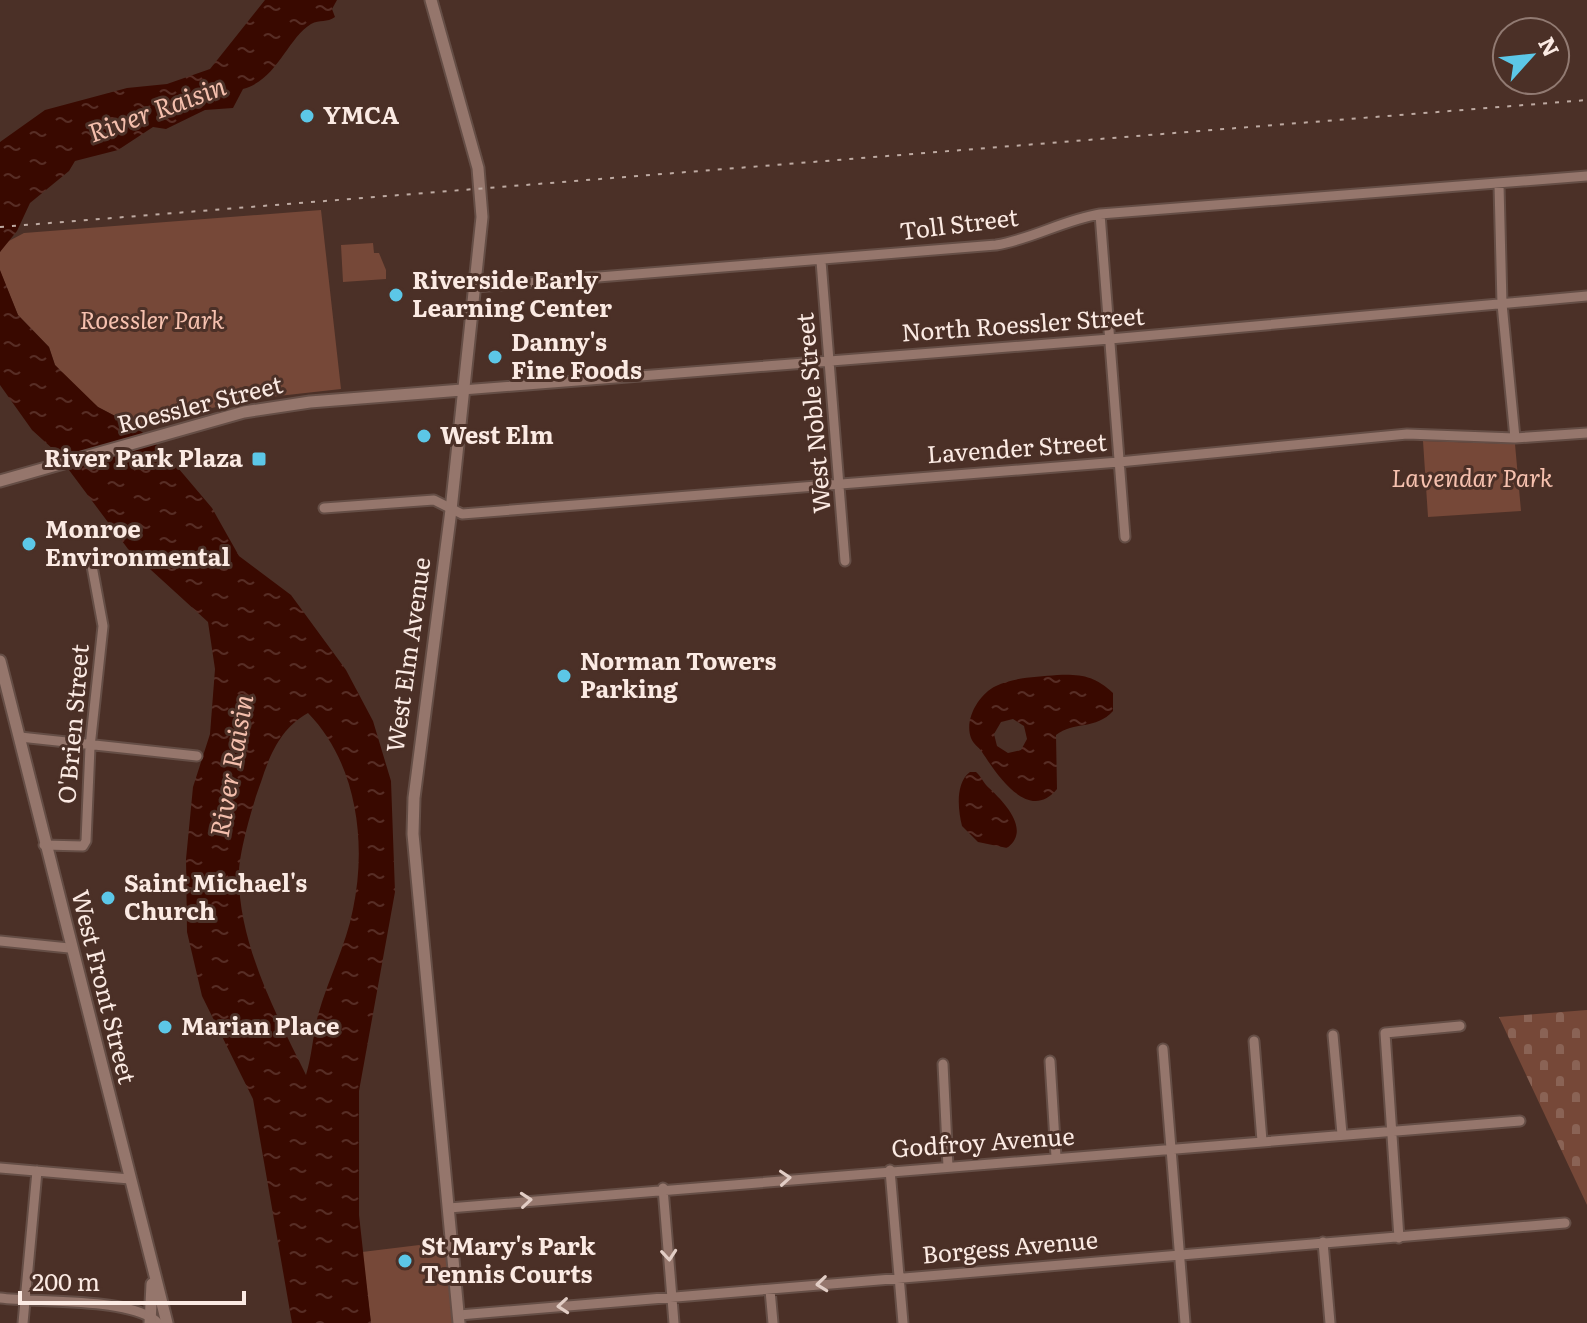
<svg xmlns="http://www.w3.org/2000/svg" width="1587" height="1323" viewBox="0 0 1587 1323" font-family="Literata,serif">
<defs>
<pattern id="cemetery-stones" width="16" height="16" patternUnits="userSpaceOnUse" patternTransform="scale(2)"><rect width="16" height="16" fill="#764838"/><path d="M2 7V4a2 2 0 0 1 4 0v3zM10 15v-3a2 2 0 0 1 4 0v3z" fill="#8a6355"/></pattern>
<pattern id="water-ripples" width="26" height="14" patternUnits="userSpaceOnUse" patternTransform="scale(2)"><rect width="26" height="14" fill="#390900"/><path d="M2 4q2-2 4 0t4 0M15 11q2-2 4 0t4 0" fill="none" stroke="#572d25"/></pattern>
</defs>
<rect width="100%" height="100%" fill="#4b3027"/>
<!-- green -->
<path fill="#764838" d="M321,210L341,389L244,400L136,427L98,407L75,387L55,365L49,347L18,315L0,271V252L5,243L24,233Z
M373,243L374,253H379L386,270V279L343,282L341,245Z
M1423,441L1515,444L1521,511L1428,517Z
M452,1241L459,1323H371L362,1252Z"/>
<!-- cemetery -->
<path fill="url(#cemetery-stones)" d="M1587,1010V1205L1499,1017Z"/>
<!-- water -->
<path fill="url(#water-ripples)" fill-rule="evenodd" d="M265,0H337L332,9L335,17C327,23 320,19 311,24C287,39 277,80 243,89L233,108L205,110L166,129L153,127L118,150L75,161L69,171L30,203L17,231L0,252V142L45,110L127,88L167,84L210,69Z
M0,270L18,315L49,347L55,365L98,407L136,427L162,449L212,508L239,556L291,595L346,670L373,721L391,781L395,892L359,1091V1215L371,1323H292L253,1099L202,996L187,932L186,859L193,787L210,734L215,669L208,622L128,549L54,450L32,430L0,385ZM308,713C357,763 367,843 353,909C346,946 328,979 318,1015C313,1034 312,1056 306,1075C276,1014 237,941 239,871C240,849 253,803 261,782C270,754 281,728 308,713Z
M1057,675C1081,674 1095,676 1113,693V711C1096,730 1074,721 1056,735L1057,789C1028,824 996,773 982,752C979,747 973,744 971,738C964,719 979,694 996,686C1014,677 1038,677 1057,675ZM1013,719L1024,726L1027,739L1021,750L1008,753L997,746L994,734L1001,722Z
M970,772H976C982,777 983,783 989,788C1003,801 1032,830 1007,848L978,842L962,826C958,810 955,783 970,772Z"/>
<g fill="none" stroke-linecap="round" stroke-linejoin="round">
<!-- minor casing -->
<g stroke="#654e46" stroke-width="13">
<path id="minor" d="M1499,185L1502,304L1515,438
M1100,214L1125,537
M821,261L845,561
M475,287L996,245C1033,239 1063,220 1100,214L1587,176
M462,390L1110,339L1587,296
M324,508L434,500L462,514L1119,462L1407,434L1515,438L1587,433
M20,737L197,756
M44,845L83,846L86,841L90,747L103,626L92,566
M0,941L69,948
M1333,1035L1342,1134
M1254,1041L1262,1141
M1163,1049L1185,1323
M1050,1061L1056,1157
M943,1064L948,1167
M0,1168L130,1179
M890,1170L903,1323
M663,1188L674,1323
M449,1208L1520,1121
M1399,1238L1385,1033L1460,1026
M1323,1242L1330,1323
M770,1290L773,1323
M0,1298C37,1303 133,1297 158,1323
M459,1315L1565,1223
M23,1323L37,1171"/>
</g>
<!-- tertiary casing -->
<g stroke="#654e46" stroke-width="15">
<path id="tertiary" d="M431,0L478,168L482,217L451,510L414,798L413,834L459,1323
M0,481L244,412L310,402L462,390
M0,661L167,1323
M150,1323L152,1284"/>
</g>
<!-- minor -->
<use href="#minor" stroke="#95766c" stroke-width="9"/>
<!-- tertiary -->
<use href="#tertiary" stroke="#95766c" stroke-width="11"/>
<!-- rail -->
<path stroke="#beaaa2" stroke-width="2" stroke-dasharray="4 8" stroke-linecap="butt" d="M0,227L1587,100"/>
</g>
<!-- one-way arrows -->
<defs><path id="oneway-chevron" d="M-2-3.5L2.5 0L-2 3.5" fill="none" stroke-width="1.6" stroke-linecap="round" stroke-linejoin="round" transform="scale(2)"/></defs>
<g stroke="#e2cdc5">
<use href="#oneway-chevron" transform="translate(785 1178) rotate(-4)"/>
<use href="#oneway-chevron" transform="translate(526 1200) rotate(-5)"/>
<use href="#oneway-chevron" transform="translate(669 1255) rotate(85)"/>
<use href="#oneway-chevron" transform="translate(822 1284) rotate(174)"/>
<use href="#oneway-chevron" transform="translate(563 1306) rotate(175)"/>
</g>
<!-- markers -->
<g fill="#5cc7e7" stroke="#4b3027" stroke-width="3">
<circle cx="307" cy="116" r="8"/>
<circle cx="396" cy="295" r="8"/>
<circle cx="495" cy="357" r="8"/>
<circle cx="424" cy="436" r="8"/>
<rect x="251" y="451" width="16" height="16" rx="4"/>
<circle cx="29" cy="544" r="8"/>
<circle cx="564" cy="676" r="8"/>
<circle cx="108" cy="898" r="8"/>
<circle cx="165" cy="1027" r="8"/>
<circle cx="405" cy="1261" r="8"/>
</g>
<g text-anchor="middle" stroke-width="6" stroke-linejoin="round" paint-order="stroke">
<!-- poi labels -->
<g font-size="24" font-weight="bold" fill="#fbeae3" stroke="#4b3027" text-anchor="start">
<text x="323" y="124">YMCA</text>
<text x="412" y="289">Riverside Early<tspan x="412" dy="28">Learning Center</tspan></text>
<text x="511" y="351">Danny's<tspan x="511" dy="28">Fine Foods</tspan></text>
<text x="440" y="444">West Elm</text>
<text x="243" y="467" text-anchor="end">River Park Plaza</text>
<text x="45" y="538">Monroe<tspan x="45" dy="28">Environmental</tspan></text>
<text x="580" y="670">Norman Towers<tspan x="580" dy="28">Parking</tspan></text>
<text x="124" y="892">Saint Michael's<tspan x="124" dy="28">Church</tspan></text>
<text x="181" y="1035">Marian Place</text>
<text x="421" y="1255">St Mary's Park<tspan x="421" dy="28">Tennis Courts</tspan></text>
</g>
<!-- street labels -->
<g font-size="24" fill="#fbeae3" stroke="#4b3027">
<text transform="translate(959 225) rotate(-7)" y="8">Toll Street</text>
<text transform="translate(1023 325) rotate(-4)" y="8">North Roessler Street</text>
<text transform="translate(200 405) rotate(-14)" y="8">Roessler Street</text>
<text transform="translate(814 413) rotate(-95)" y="8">West Noble Street</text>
<text transform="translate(1017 449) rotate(-4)" y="8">Lavender Street</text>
<text transform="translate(409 655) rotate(-82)" y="8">West Elm Avenue</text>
<text transform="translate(74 724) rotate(-85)" y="8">O'Brien Street</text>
<text transform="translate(103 987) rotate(76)" y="8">West Front Street</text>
<text transform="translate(983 1143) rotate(-4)" y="8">Godfroy Avenue</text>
<text transform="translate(1010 1248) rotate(-5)" y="8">Borgess Avenue</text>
</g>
<!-- park labels -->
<g font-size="24" font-style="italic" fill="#f6c1af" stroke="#4b3027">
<text x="152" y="329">Roessler Park</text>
<text x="1472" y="487">Lavendar Park</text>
</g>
<!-- water labels -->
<g font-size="26" font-style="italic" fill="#f4bfad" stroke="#4b3027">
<text transform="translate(157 110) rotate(-20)" y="9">River Raisin</text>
<text transform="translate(232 766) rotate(-80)" y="9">River Raisin</text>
</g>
</g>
<!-- north arrow -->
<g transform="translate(1531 56) rotate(63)"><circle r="38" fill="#4b3027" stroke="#917a72" stroke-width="2"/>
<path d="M0-6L14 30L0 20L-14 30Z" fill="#5cc7e7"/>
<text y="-12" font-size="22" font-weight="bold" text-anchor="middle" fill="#fbeae3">N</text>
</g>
<!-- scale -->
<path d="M20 1291v12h224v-12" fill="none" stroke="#fbeae3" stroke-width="4"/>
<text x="32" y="1291" font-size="24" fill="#fbeae3" stroke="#4b3027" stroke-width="6" paint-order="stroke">200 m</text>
</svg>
